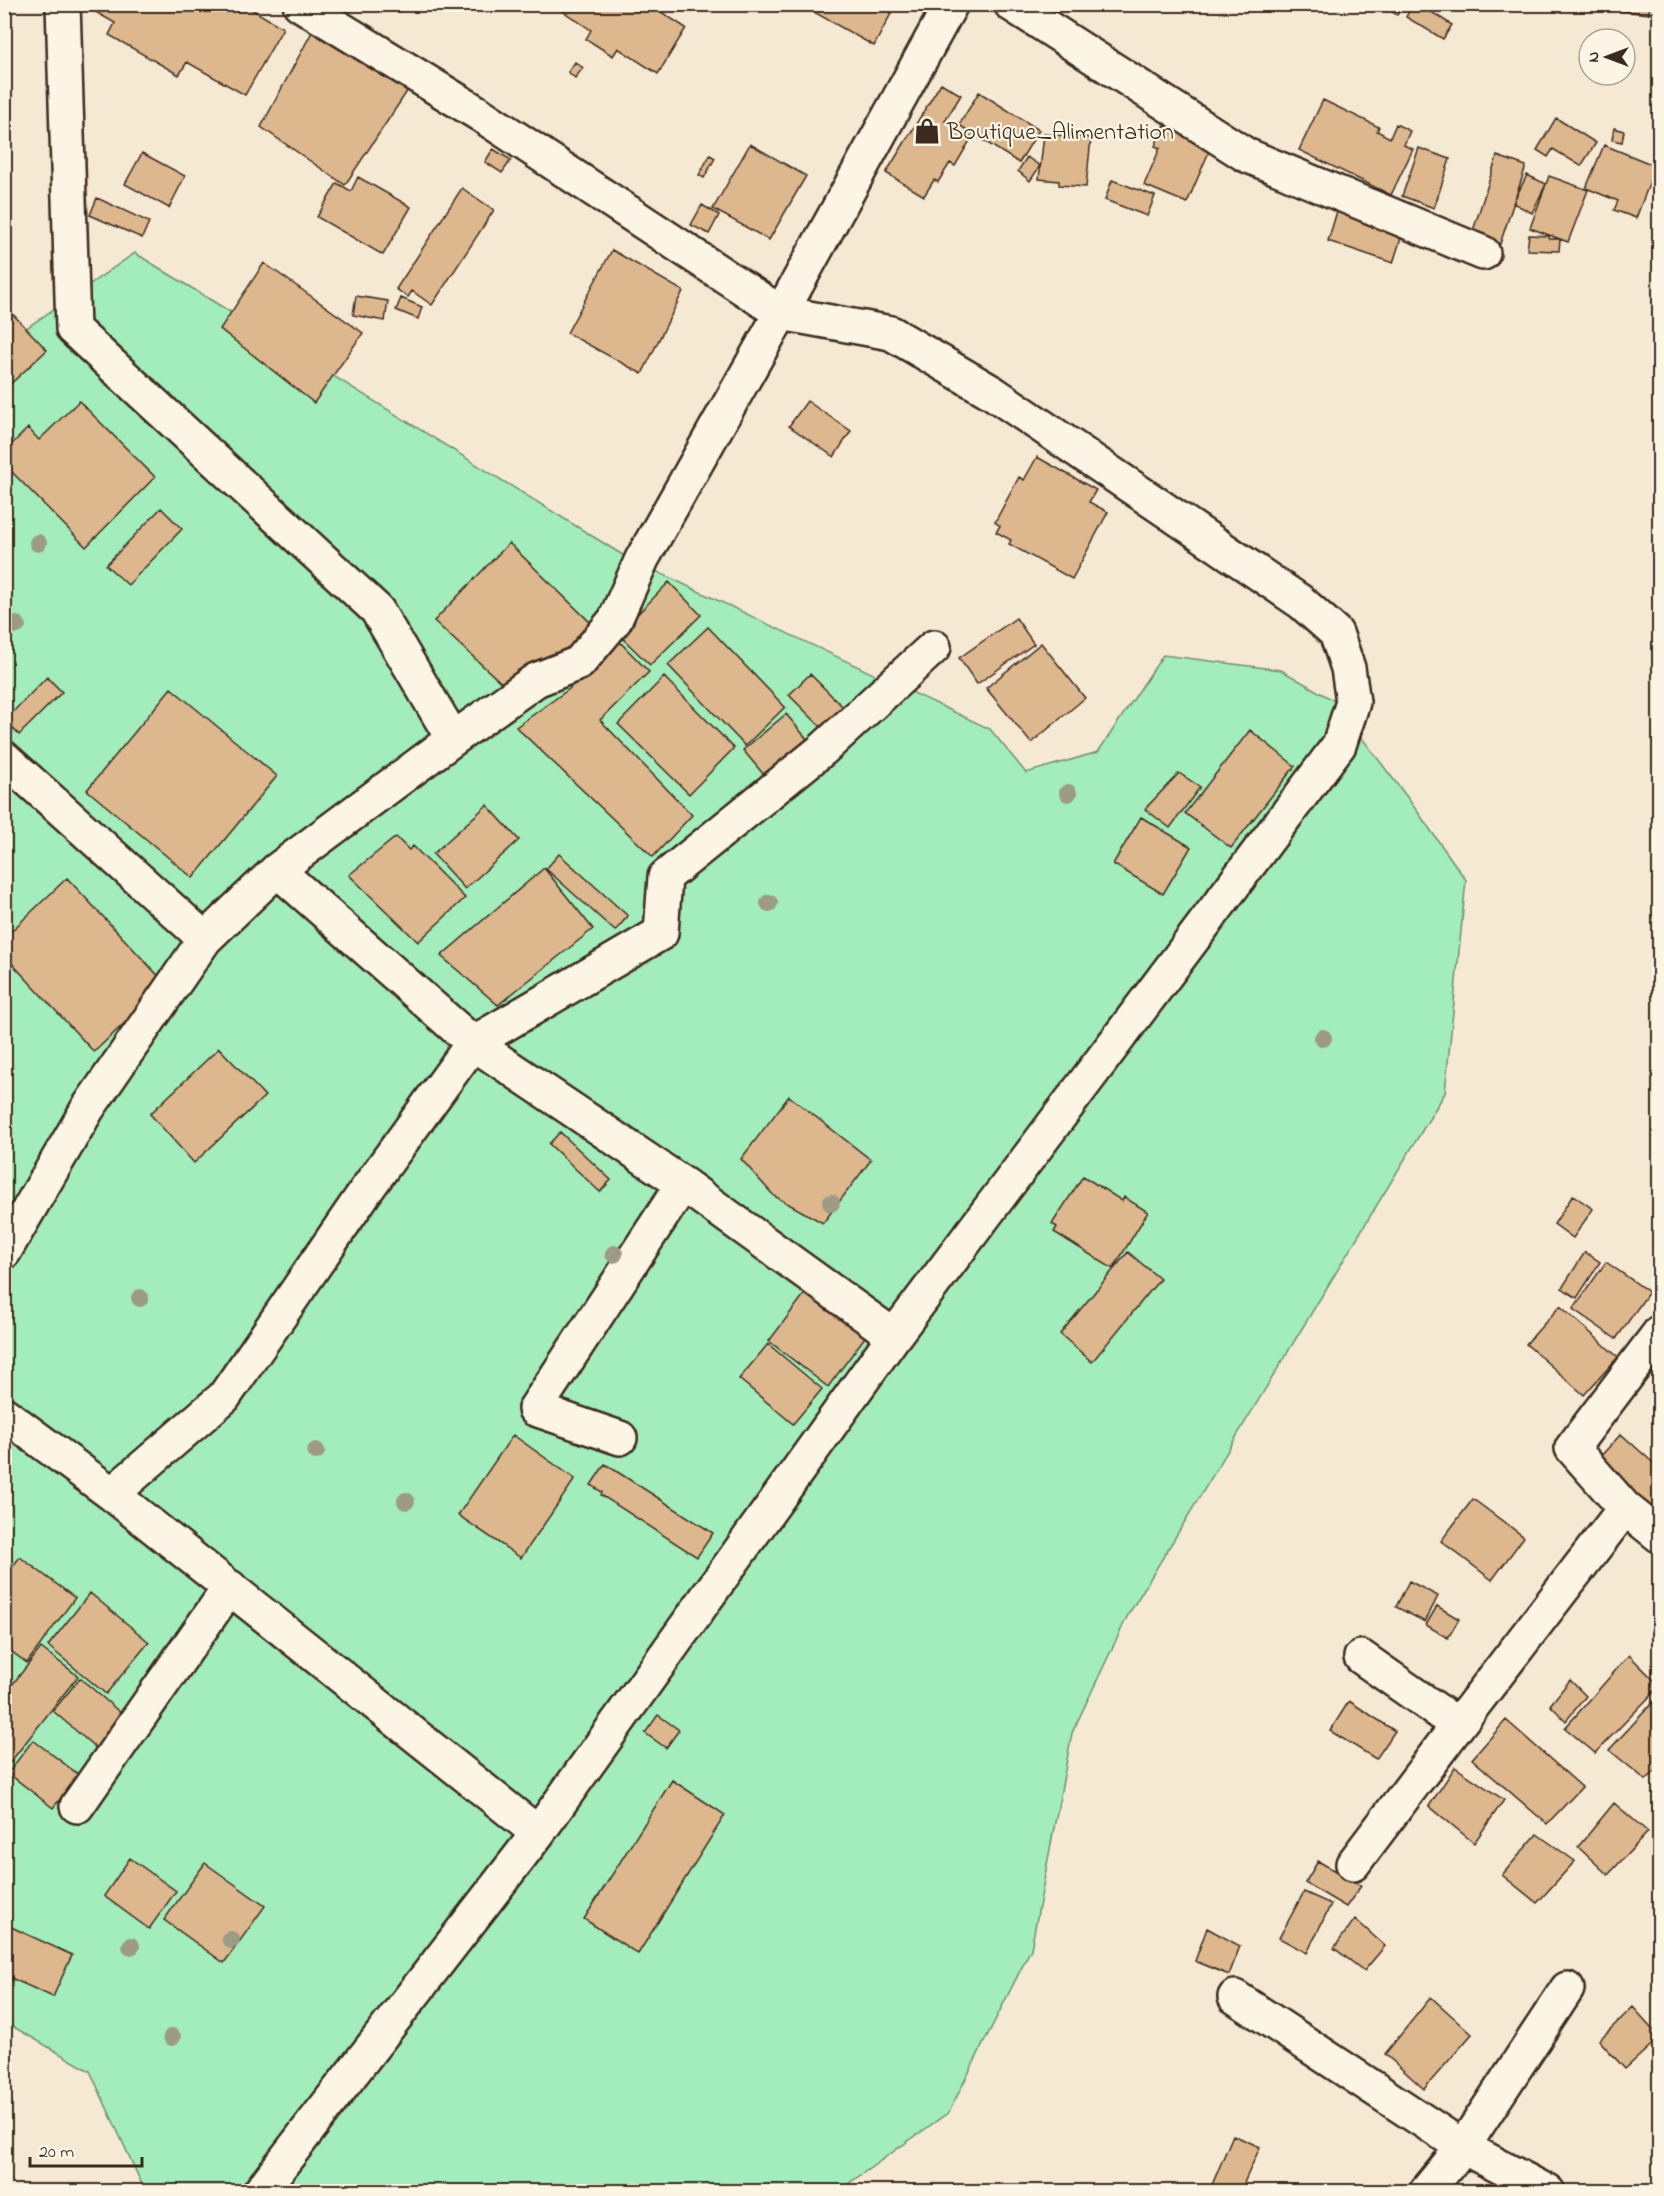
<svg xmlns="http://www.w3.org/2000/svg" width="1664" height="2196" viewBox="0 0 1664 2196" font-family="'Indie Flower',sans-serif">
<rect width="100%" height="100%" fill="#f6e9d4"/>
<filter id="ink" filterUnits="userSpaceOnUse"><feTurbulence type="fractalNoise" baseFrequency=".0167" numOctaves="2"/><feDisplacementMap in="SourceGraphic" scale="12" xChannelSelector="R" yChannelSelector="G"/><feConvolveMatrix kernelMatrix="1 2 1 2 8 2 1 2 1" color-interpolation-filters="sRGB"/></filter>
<g filter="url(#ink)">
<!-- green -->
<path fill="#a3edbc" stroke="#6f8c6d" stroke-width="1.5" d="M135,253L626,557L990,729L1026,773L1098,752L1163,655L1281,670L1333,700L1407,797L1466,880L1445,1093L1128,1615L1072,1733L1031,1949L949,2112L838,2191H145L90,2071L5,2022V343Z"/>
<!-- building -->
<path fill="#ddb78e" stroke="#3b2a1e" stroke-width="1.5" d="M95,4H243L283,28L245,95L187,62L179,75L109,35L115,23L92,10Z
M552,4H649L686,28L658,74L618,48L613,56L586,39L591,30Z
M818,4H896L874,46L814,12Z
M1380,4H1404L1397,15Z
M1413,4H1419L1452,25L1443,39L1406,17Z
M1613,4H1650L1649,14L1613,10Z
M313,30L408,90L345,185L261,127Z
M575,62L583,68L575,78L568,72Z
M941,83L961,95L945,121L972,137L955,166L950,163L938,182L934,180L924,196L886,173Z
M979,92L1039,130L1019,163L959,125Z
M1323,100L1379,127L1377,131L1390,138L1396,124L1410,131L1404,145L1413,149L1391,195L1299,150Z
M1556,118L1596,143L1581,166L1553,149L1548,157L1537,150Z
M1164,126L1211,147L1187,203L1144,185L1160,148L1155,146Z
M1614,128L1624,131L1622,142L1612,140Z
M1044,134L1091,138L1086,187L1059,185V181L1039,179Z
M750,144L806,176L769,240L713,209Z
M1604,145L1656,166L1636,218L1614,210L1618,201L1586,188Z
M1419,148L1450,159L1434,208L1402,196Z
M493,149L511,160L502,173L485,162Z
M142,153L185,176L169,208L125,184Z
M710,155L715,158L704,178L699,175Z
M1497,156L1526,166L1500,244L1483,238V235L1473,231Z
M1027,157L1040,166L1030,181L1018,171Z
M1527,175L1546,184L1532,213L1513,203Z
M1549,176L1588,190L1568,242L1530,228Z
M358,177L411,207L383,255L317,217L337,183L351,191Z
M1112,180L1155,196L1147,216L1105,200Z
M462,188L494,210L432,305L412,291L408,297L396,289Z
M97,198L149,222L142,238L90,215Z
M702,205L719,215L709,234L691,225Z
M1338,208L1403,232L1393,263L1328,241Z
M1529,235L1549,236V239H1560L1559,251L1527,250Z
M612,250L683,291L642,374L567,333Z
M264,263L363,333L314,403L220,329Z
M356,296L388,301L385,321L353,315Z
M401,298L422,307L418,319L396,310Z
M4,305L47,350L4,390Z
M79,401L155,477L86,547L4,464V452L28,428L39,440Z
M807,401L851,431L834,457L789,426Z
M1037,457L1096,490L1089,502L1108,512L1072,579L1009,544L1011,540L996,532L1000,526L995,522L1019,477L1024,480Z
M161,508L182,529L128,585L106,565Z
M509,543L597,629L506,687L434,621Z
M669,582L701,615L650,665L618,634Z
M1016,618L1034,644L977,684L959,658Z
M708,627L785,707L745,746L668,665Z
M618,640L649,672L600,720L692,815L653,857L516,727L569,689Z
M1041,643L1085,698L1031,743L986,688Z
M810,674L850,714L829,735L789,695Z
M47,677L62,692L19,735L5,720Z
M664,677L734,748L689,794L618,724Z
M171,688L277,776L193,878L87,790Z
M786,714L807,739L764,775L743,750Z
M1250,730L1295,766L1231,848L1185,813Z
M1179,773L1200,787L1170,828L1145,809Z
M487,805L519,840L465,889L433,854Z
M1141,817L1191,847L1163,894L1113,864Z
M396,837L409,850L413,846L465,898L418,942L349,875Z
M559,854L628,916L615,931L546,869Z
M544,868L593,929L498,1005L441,956Z
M67,878L166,984L94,1052L4,955V938Z
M219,1048L265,1096L194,1163L150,1114Z
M789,1096L871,1160L823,1223L774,1196L741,1159Z
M560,1132L611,1180L600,1192L549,1144Z
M1083,1176L1122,1201L1124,1197L1148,1212L1113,1269L1054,1232L1057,1227L1052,1224Z
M1573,1195L1593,1209L1573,1238L1554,1224Z
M1128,1252L1160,1279L1092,1362L1060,1334Z
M1585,1252L1600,1262L1577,1298L1562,1288Z
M1606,1262L1649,1292L1616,1339L1573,1309Z
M806,1292L865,1337L828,1387L769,1341Z
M1560,1306L1618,1357L1584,1395L1526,1344Z
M768,1344L822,1389L793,1424L739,1379Z
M1621,1434L1660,1469V1506L1655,1511L1598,1459Z
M513,1435L575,1479L521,1558L458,1515Z
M605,1464L713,1533L697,1557L601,1495L602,1492L591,1485Z
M1473,1499L1524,1537L1492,1580L1441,1541Z
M20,1557L75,1598L27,1663L4,1646V1577Z
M1409,1581L1438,1596L1425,1622L1396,1607Z
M90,1593L149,1642L106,1694L48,1646Z
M1437,1606L1459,1619L1448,1638L1426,1625Z
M41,1648L78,1676L4,1770V1695Z
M1629,1655L1660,1686L1595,1753L1565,1728Z
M80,1678L123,1715L96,1748L53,1711Z
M1570,1680L1586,1696L1566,1721L1550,1705Z
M1657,1698L1660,1700V1767L1646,1780L1609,1750Z
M1349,1701L1395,1731L1376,1759L1330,1731Z
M658,1715L679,1730L666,1748L645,1733Z
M1506,1720L1582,1787L1547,1824L1472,1759Z
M33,1740L79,1775L53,1808L8,1773Z
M1455,1767L1504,1800L1474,1843L1429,1806Z
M672,1780L725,1815L638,1954L584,1919Z
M1614,1803L1648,1832L1608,1875L1578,1847Z
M1537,1834L1575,1861L1537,1903L1502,1875Z
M130,1858L176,1891L149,1929L104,1896Z
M1318,1861L1361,1886L1346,1907L1305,1883Z
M205,1863L265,1906L224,1963L164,1920Z
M1304,1892L1331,1904L1307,1953L1279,1938Z
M1355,1919L1385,1946L1364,1971L1334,1948Z
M9,1926L72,1955L53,1997L4,1975V1936Z
M1207,1928L1240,1946L1229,1975L1195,1961Z
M1431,1997L1472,2034L1424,2089L1385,2054Z
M1633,2007L1660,2037L1625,2069L1599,2040Z
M1233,2135L1260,2147L1240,2192H1209Z"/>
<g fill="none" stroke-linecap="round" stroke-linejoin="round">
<!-- minor casing -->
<g stroke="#3b2a1e" stroke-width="38">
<path id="minor" d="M63,4L73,329L377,610L453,739
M1011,4L1246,155L1483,253
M4,758L205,939
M277,870L473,1043L683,1184L894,1336
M4,1252L88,1108L205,939L277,870L453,739L536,680L579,663L615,620L642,559L781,313L951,4
M1660,1332L1572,1448L1625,1508L1660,1536
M4,1414L112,1494L538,1833
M620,1438L535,1409L683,1184
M112,1494L224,1397L367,1189L473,1043L661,933L665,877L822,750L934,647
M1361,1657L1458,1725L1625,1508
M77,1806L230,1587
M1353,1864L1458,1725
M1235,1997L1463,2147L1548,2192
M260,2192L538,1833L894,1336L1339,745L1353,702L1348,668L1336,633L1301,602L993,393L891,333L781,313L481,115L300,4
M1426,2192L1463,2147L1567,1989"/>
</g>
<!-- minor -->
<use href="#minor" stroke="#fcf5e5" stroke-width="33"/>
</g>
<!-- trees -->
<g fill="#9d9b86">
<circle cx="38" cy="543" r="9"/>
<circle cx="17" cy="625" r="9"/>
<circle cx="1068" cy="793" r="9"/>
<circle cx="769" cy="903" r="9"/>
<circle cx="1323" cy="1038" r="9"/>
<circle cx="831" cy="1203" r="9"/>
<circle cx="614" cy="1254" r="9"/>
<circle cx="140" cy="1298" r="9"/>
<circle cx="316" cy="1451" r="9"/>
<circle cx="406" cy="1501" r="9"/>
<circle cx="231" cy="1940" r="9"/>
<circle cx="131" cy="1946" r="9"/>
<circle cx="172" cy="2037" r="9"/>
</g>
</g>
<!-- icons -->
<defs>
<g id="shop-bare" transform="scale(2.07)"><path d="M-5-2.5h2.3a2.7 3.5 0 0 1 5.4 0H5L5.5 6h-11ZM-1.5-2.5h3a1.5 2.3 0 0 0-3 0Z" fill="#3b2a1e" stroke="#fcf5e5" stroke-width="2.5" paint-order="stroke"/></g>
</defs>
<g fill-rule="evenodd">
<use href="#shop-bare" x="927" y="131"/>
</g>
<g text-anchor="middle" stroke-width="4.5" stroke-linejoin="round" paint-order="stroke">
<!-- poi labels -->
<g font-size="24" fill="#3b2a1e" stroke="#fcf5e5" text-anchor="start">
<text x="947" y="139">Boutique_Alimentation</text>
</g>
</g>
<!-- margin -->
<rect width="1664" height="2196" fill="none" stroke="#fcf5e5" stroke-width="24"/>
<rect x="12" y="12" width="1640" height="2172" fill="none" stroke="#3b2a1e" stroke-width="2" filter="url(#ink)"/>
<!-- north arrow -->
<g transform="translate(1607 57) rotate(270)"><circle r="28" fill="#fcf5e5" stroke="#afa495" stroke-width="1.5"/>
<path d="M0-4.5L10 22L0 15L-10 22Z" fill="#3b2a1e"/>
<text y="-9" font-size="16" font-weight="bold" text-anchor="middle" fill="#3b2a1e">N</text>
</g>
<!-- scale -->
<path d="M30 2157v9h112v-9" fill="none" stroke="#3b2a1e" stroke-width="3"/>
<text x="39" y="2157" font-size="18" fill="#3b2a1e" stroke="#fcf5e5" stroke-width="4.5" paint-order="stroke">20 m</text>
</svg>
